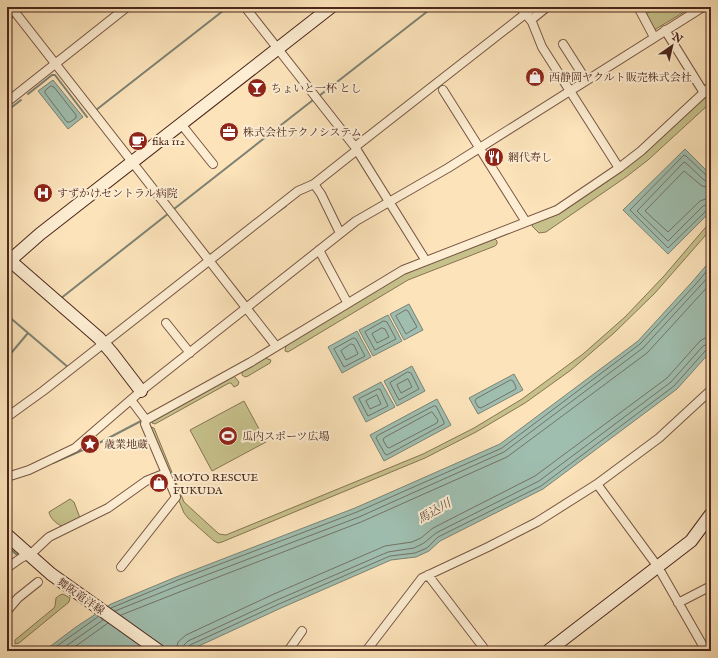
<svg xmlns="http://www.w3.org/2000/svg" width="718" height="658" viewBox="0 0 718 658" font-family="'IM FELL English','Noto Serif JP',serif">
<rect width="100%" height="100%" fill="#fce3ba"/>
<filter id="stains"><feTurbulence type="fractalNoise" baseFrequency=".005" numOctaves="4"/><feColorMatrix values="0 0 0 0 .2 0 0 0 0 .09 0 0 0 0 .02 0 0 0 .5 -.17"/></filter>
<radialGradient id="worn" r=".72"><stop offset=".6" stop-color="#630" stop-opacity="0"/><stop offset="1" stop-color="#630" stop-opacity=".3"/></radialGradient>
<!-- green -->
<path fill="#c6c18b" stroke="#887453" d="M657,7H681L684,12L656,29H654L646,14Z
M705,98L708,99L709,102L708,105L648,160L626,177L546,232L539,233L532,226L533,223L559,214L622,171L644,154L703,99Z
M711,221V229L655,293L614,333L571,370L525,403L476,432L425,458L222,542L218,543L214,541L188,518L184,513L150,430L151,427L154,428L184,502L219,534L226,535L423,454L474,428L522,399L583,354L625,317L664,276Z
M492,239H495L497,241V244L495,246L408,280L288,352L285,351L286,345L405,273Z
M265,358L271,360L270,363L248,376L245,377L242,375V372L244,370Z
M234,376L239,382L238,385L234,387L231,383H229L155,424L152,423L153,420Z
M244,401L266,442L212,471L190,430Z
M70,499L74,502L80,518L64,527C58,525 50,519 49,512Z
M63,594L70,598L69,602L19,643L15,644V640L54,608L55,606L56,598L60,595Z"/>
<!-- water -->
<path fill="#9fbeaf" stroke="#7d8274" d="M53,80L83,117L68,129L38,91Z
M685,149L711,175V211L668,254L623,210Z
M711,260V351L677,389L543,489L440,541L429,551L416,557L391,560L281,608L188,651H44L76,627L111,604L176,577L355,508L500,444L638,341L692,282Z
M409,304L423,330L404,340L390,314Z
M388,315L402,341L373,356L359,330Z
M357,331L371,357L342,373L328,347Z
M412,366L425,391L397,406L384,381Z
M514,374L523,390L478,414L469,398Z
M381,382L395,407L366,422L353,397Z
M437,399L451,425L384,461L370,435Z"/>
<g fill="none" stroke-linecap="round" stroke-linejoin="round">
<!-- shore -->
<path stroke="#757265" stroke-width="1" d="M51,86L54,87L76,115V118L70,122H67L45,93V91Z
M711,177L707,176L686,156L684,155L630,210L668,248L707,210L711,209
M711,182L704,180L686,163L684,162L637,211L668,241L703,206L711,203
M711,188L702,186L684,171L645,211L668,232L700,201L711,197
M406,310L408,311L417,327L406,334L396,316Z
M384,321L387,322L396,339L375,350L365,332Z
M382,328L385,329L389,337L377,343L372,334Z
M354,338L356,339L365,356L344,367L334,349Z
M351,344L354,345L358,354L346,360L341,351Z
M408,372L411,373L419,389L399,400L390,383Z
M408,379L412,387L401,393L397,385Z
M511,380L513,381L516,387V389L481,408L478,407L475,401L476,399Z
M378,389H380L388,406L368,416L359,399Z
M377,395L381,404L370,409L366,401Z
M434,406H436L444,422V424L387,455L385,454L376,438L377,436Z
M432,412L438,420L437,423L389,448L387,447L383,440L384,438Z
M111,608L178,580L357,512L502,448L640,344L695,285L711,266
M115,611L180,585L359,517L504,452L643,348L711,274
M121,615L182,591L361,522L507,457L647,353L711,283
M50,651L99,616
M59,651L103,620
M69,651L108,623
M176,651L178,642L186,635L274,594L385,546L412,542L421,538L433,528L535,476L667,378L700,341L705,338L711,337
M182,651L184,645L188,641L277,600L388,552L414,548L424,543L436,533L539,481L671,382L703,346L711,343
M188,651V648L190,645L279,604L390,556L415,553L427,548L438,537L541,486L674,386L706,350L711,348"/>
<!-- stream -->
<path stroke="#7d8274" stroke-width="2" d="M20,12L26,7
M8,21L14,16
M28,94L52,75H55L87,117
M319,96L433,7
M8,110L21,100
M96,110L228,7
M174,209L313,100
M279,211L286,206
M60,299L169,213
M7,315L69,368
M7,358L28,333
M53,463L99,443L141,421
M7,546L17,555"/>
<!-- street casing -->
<g stroke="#775643" stroke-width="10">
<path id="street" d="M11,7L276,346
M245,7L355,147L426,261
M520,7L532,22L542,47L619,168
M638,7L654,37
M531,20L547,7
M665,30L704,93
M563,44L586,80
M443,90L526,222
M7,102L127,7
M181,124L213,164
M355,147L534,7
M314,184L321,194L340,233
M319,250L347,302
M166,323L190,353
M7,417L43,391L298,191L314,184L357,150
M146,420L251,362L403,270L557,210L619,168L641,151L711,86
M7,477L29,470L75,448L141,391L356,221L448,168L703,7
M121,567L176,497L145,424L146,420L131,400
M7,568L21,558L32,553L49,537L108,508L146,481L166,473
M428,575L486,651
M678,603L711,586
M7,611L18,598L38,582
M288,651L302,631
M366,651L422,578L488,547L537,522L597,484
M706,651L658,567L597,484L659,438L711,390"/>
</g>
<!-- secondary casing -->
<g stroke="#4b271b" stroke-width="14">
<path id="secondary" d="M7,258L99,338L112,353L141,391
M7,263L40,234L331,7
M7,535L51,574L159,651
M548,651L691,541L711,514"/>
</g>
<!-- street -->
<use href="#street" stroke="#fdedd2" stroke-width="8"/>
<!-- secondary -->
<use href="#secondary" stroke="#fdedd2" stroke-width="12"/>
</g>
<!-- icons -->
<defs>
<g id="shop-disc" transform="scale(1)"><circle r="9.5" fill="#8f2418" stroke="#fdedd2"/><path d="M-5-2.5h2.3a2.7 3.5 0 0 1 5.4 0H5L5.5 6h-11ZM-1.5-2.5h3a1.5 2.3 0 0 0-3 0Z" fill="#fff"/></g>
<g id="bar-disc" transform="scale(1)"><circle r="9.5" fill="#8f2418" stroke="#fdedd2"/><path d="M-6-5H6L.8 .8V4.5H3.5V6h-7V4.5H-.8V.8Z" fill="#fff"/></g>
<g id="office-disc" transform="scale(1)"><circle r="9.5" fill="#8f2418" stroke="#fdedd2"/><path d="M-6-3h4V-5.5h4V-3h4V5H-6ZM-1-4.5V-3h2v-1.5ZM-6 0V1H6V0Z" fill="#fff"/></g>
<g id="cafe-disc" transform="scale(1)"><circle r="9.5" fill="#8f2418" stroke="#fdedd2"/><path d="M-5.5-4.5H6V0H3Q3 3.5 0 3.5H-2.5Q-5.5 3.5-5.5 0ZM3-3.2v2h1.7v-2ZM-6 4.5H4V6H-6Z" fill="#fff"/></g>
<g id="restaurant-disc" transform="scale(1)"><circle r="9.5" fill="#8f2418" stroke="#fdedd2"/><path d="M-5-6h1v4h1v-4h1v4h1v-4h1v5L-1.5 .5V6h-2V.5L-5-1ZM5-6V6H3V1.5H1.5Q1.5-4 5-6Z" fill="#fff"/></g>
<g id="hospital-disc" transform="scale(1)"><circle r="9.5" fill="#8f2418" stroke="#fdedd2"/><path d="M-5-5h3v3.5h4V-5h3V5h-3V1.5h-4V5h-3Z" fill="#fff"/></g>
<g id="stadium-disc" transform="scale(1)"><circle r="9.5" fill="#8f2418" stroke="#fdedd2"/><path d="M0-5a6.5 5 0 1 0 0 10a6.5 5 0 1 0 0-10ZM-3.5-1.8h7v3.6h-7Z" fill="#fff"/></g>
<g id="sight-disc" transform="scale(1)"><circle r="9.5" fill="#8f2418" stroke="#fdedd2"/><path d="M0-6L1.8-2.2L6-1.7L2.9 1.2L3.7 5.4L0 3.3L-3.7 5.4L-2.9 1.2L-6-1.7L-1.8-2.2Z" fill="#fff"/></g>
</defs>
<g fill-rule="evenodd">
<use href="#shop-disc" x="535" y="77"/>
<use href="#bar-disc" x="257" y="88"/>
<use href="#office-disc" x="229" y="132"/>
<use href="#cafe-disc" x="138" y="141"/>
<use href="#restaurant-disc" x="494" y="157"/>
<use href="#hospital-disc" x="43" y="193"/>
<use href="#stadium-disc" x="228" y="436"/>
<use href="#sight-disc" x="90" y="444"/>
<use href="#shop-disc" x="159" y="483"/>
</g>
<g text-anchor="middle" stroke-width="4" stroke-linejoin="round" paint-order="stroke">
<!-- poi labels -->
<g font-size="11" fill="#4b271b" stroke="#fdedd2" text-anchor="start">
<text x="549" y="81">西静岡ヤクルト販売株式会社</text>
<text x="271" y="92">ちょいと一杯 とし</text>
<text x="243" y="136">株式会社テクノシステム</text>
<text x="152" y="145">fika 112</text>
<text x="508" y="161">網代寿し</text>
<text x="57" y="197">すずかけセントラル病院</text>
<text x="242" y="440">瓜内スポーツ広場</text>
<text x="104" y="448">歳業地蔵</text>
<text x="173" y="481">MOTO RESCUE<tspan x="173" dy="13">FUKUDA</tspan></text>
</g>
<!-- street labels -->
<g font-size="11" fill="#4b271b" stroke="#fdedd2">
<text transform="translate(81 596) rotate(35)" y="4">舞阪竜洋線</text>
</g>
<!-- water labels -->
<g font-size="12" font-style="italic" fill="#604d40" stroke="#fdedd2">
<text transform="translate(434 511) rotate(-30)" y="4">馬込川</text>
</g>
</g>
<!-- margin -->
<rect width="718" height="658" fill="none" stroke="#fce3ba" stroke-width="24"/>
<rect x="8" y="8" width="702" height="642" fill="none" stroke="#4b271b" stroke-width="2"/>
<rect x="12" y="12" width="694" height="634" fill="none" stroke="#4b271b"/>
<!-- north arrow -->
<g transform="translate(672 46) rotate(34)" stroke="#fdedd2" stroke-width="3" paint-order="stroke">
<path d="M0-3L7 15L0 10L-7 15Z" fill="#4b271b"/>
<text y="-6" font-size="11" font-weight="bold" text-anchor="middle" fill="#4b271b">N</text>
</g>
<rect width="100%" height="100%" filter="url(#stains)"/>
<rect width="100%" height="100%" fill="url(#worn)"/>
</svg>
